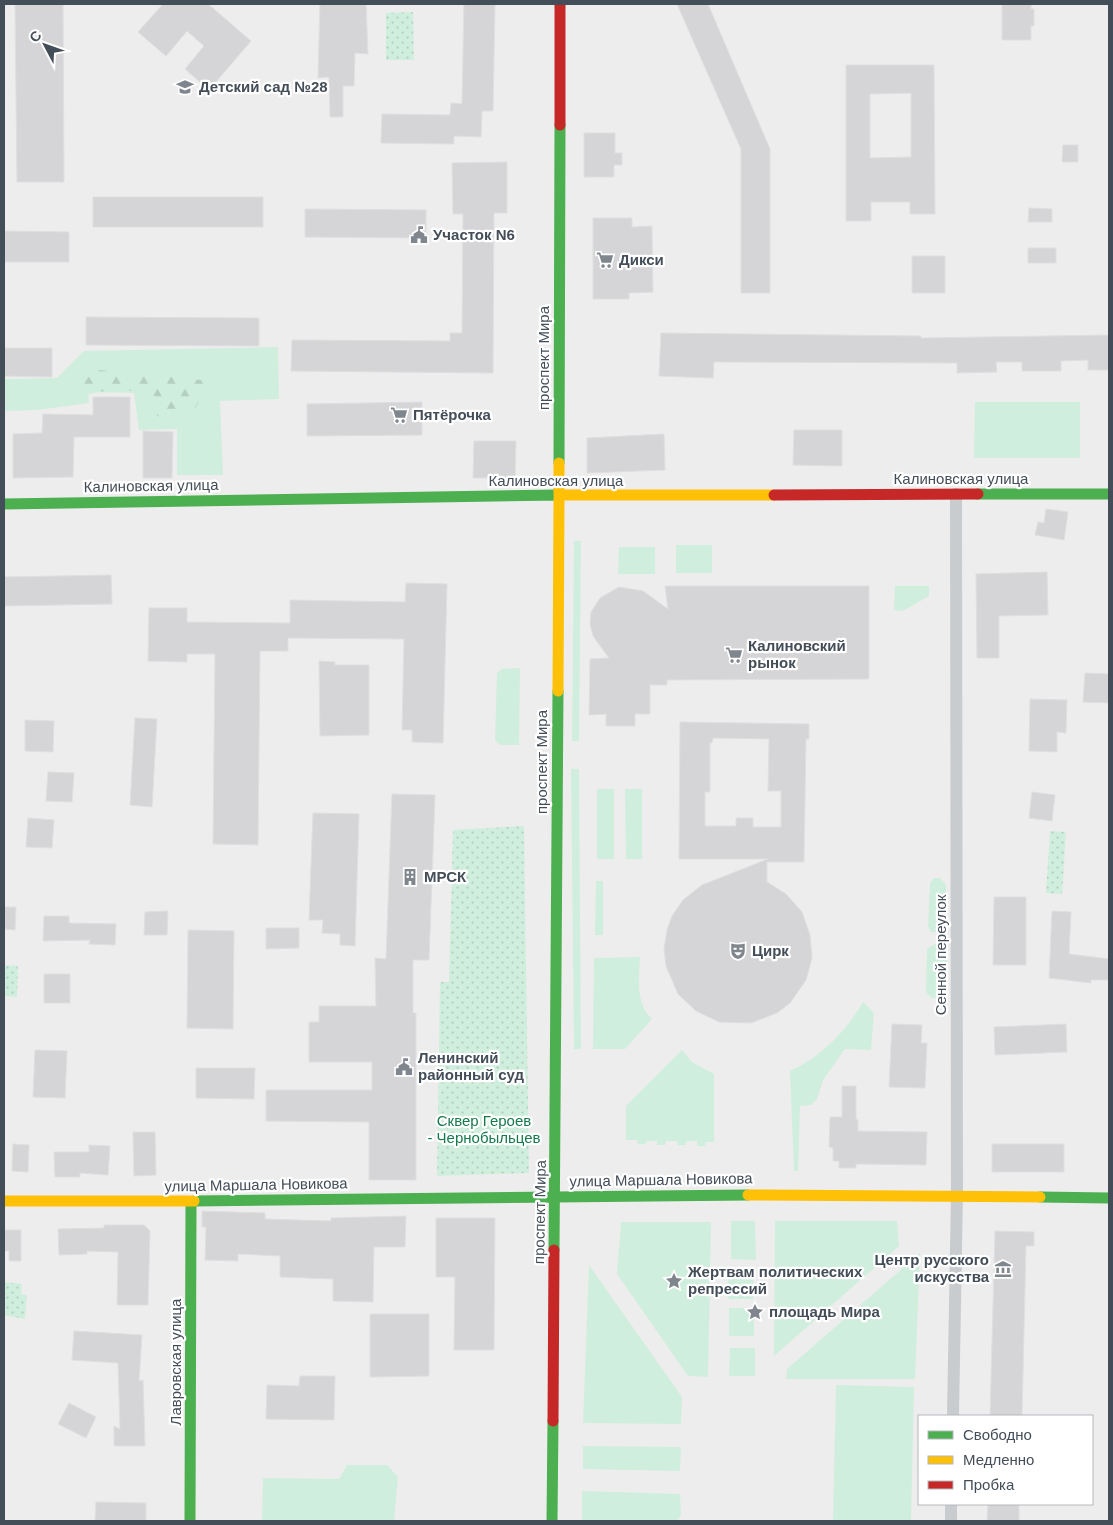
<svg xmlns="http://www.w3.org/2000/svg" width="1113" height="1525" viewBox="0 0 1113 1525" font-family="Arial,sans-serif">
<defs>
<pattern id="forest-firs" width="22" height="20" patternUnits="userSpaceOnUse" patternTransform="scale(1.25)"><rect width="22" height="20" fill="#d0eedd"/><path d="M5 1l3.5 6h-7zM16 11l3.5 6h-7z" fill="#b4cec0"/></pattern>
<pattern id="park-dots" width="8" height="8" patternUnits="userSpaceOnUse" patternTransform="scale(1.25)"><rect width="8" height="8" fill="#d0eedd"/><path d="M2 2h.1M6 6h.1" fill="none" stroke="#b4cec0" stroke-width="1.8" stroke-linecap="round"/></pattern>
</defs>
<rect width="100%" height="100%" fill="#eeeded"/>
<!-- green -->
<path fill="#d0eedd" d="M278,347L279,399L220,401L223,475H177V429L139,430L134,393L88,392L89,403L37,410L4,411V379L57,378L84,351Z
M975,402H1080V458H974Z
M574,541H581L579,741H572Z
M676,545H712V573H676Z
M619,547H655V574H618Z
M895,586H929V596L903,611L894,610Z
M520,668L519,745H500L495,740L497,673L502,669Z
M571,769H579L581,1049H574Z
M597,789H614V859H597Z
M625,789H642V859H626Z
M934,878H940L946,885V923L940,932H931L928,926L930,883Z
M596,881H603V935H595Z
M935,944H941L947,951V988L940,997L932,998L926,992L927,949Z
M640,957C639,978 635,1003 652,1019L625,1049H593L594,958Z
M863,1002L874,1013L871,1050L845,1049L823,1080L817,1099L811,1105L800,1106L798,1171H794L790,1071C820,1058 847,1030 863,1002Z
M682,1050L692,1062L714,1074V1142H705V1146H697V1141H686V1145H678L677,1141H666L665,1145H657V1141H646V1144H638L637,1140H626V1106Z
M731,1221H755L756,1260L731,1259Z
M775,1221H897L899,1246L774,1356Z
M621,1222H711L708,1377L688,1376L617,1274Z
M920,1253L915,1379H786L787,1369Z
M589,1265L682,1397L681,1424L583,1423Z
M728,1271H753V1299H728Z
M729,1308H754V1336H729Z
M730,1348H755V1376H729Z
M836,1385L914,1387L911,1521H833Z
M583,1446L681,1447L680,1471L583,1469Z
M347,1465H387L398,1477L394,1521H262L263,1478L339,1479Z
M582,1491L680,1494L681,1515L677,1521H582Z"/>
<!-- forest -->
<path fill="url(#forest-firs)" d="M99,370L202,380L206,390L193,412L165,420L151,412L157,397L119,388L80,396L76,386Z"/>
<!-- park -->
<path fill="url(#park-dots)" d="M413,12L414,60H386V13Z
M524,826L529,1173L437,1176L440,982H449L453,830Z
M1050,831L1066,832L1062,894L1046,893Z
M4,965L18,966L17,997L4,996Z
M4,1282L22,1284L21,1294L27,1295L25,1319L4,1315Z"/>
<!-- building -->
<path fill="#d5d5d7" stroke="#dfdfe0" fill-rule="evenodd" d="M15,4H63L64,182H17Z
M163,4H208L251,41L209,90L185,69L204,46L187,31L166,56L138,32Z
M320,4H366L368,54L355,53L354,86H343V117H330L329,77L318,78Z
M464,4H495L493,111H482L481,137L454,136V144L381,143L382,114L450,115L451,103L462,104Z
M677,4H708L770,149V293H741V149Z
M1002,4H1031V9H1034V26H1031V40H1002Z
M846,65H934L935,214H910V202H871V221H846ZM911,93V157L870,158V94Z
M584,133H615V153H622V165H614V177H584Z
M1063,145H1078V162H1062Z
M507,162V213H494L493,373L291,371L292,340L450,341V333H462L463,214H453L452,163Z
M93,197H263V227H93Z
M1029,208L1052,209V222H1028Z
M305,209L426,210V238L305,237Z
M593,218H632V227L652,226L653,292L629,293V299H593Z
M4,231L69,232V262H4Z
M1028,248H1056V263H1028Z
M912,256H945V293H912Z
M86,317L259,318V346L86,345Z
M661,333L921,336V338L1109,335V370H1088V360L1061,361V371H1022V362H996L997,372L957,373V363L714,362L713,378L659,376Z
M4,348H52V377L4,376Z
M93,397H130V437H74L73,477L13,478V434L42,433L43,414L93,415Z
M422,402V435L307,436V404Z
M794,430H842V466L793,465Z
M143,431L173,432L172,478H143Z
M664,434L665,470L587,473V438Z
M474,441H516L515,478H473Z
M1046,509L1068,512L1064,540L1035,535L1038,522L1044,523Z
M1047,572L1048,615L999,616V658H977L976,574Z
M111,575L112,604L4,606V577Z
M406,583L447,584L443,743L412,742V730H402L404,639L288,638V651H260L258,845L213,844L215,654H187V662L148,661L149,608H187V622L290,623V600L405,602Z
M665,586H869V679L667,680V685H650V714H635V726H606V714L589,715L590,659L609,658L593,636L590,624L591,612L600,598L619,587L643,591L668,609Z
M319,661L335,662V665H369V735L320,736Z
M1085,673L1109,674V703L1083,702Z
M1030,699L1067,700L1066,733L1057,732V752L1029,751Z
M135,718L157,719L152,807L130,805Z
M25,720L54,721L53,752L25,751Z
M680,722L809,724V739H806L804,862H767V882L786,894L802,912L810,935L812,958L806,980L790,1003L777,1013L751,1023L719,1022L696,1011L678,994L666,966L664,949L667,930L672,916L683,900L702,885L768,859H679ZM713,738L769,739L768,791H781V827H753V818H736V826H705V792H710V743H712Z
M48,772L74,773L72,802L46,801Z
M1032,792L1055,795L1052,821L1029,818Z
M392,794L435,795L429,960H413V1013H416V1180H369V1122L266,1121V1090H372V1062H309V1022H319V1006H376L375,958L386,959Z
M313,813L359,814L355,946L340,945V934L322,933L323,920H309Z
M28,818L54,820L52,848L26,847Z
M994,897H1026V965H993Z
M4,907H16L15,930L4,929Z
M168,911L167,935H144L145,912Z
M1052,911L1071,912L1069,954L1109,959V980H1091V983L1049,978Z
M44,916H69V923L116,924L115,945L89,944L90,940L43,941Z
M266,928H299V948L266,949Z
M188,930L234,931L233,1029L187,1028Z
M44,974H70V1003H44Z
M892,1024L922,1025L921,1043H927L925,1088L889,1087Z
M1066,1024L1067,1052L995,1055L994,1027Z
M35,1050L67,1051L65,1098L33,1097Z
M196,1068H255L254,1099L196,1098Z
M842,1086H856V1119L858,1120V1131L927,1132L926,1165L856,1164V1168H839V1161H833V1148L829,1147L830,1117H842Z
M133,1132H155L156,1175L134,1176Z
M13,1144L29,1145L28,1172L12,1171Z
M992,1144H1064V1172H992Z
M89,1145L110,1146L108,1175L80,1173V1177H55L54,1152H89Z
M202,1211L265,1213V1219L331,1221V1218L406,1216L405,1247H374L373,1302L333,1301V1279L280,1277V1256L238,1254V1261L205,1260L206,1227H202Z
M436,1218H495L494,1350H454L455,1277H436Z
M104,1225H144L150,1231L148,1305H117L118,1252L87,1251V1254L59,1255L58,1229L104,1228Z
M4,1230H21V1261H9V1251H4Z
M995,1231L1034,1232V1246H1026L1022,1416H990Z
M370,1314H429V1376L370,1377Z
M74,1331L142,1335L139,1381L143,1380L145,1446H114V1426L120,1429L118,1363L72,1360Z
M300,1376H335L334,1420L266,1419L267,1385L299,1386Z
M69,1403L96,1417L86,1438L58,1424Z
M96,1502L146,1503V1521H95Z
M988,1504H1019V1521H987Z"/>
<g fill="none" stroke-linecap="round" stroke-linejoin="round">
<!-- street -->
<path stroke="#c9ccce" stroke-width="12" d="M953,1416L957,1194L956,494
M951,1521V1504"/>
<!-- fast -->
<path stroke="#4caf50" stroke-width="11" d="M559,463L560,125
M978,494H1109
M4,504L559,495V498
M1040,1197L1109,1198
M194,1201L748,1195
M554,1250L558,691
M190,1521L191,1202
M552,1521L553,1421"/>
<!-- slow -->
<path stroke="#ffc107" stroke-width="11" d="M559,463V495H774
M558,691L559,498
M748,1195L1040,1197
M4,1201H194"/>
<!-- jam -->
<path stroke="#c62828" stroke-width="11" d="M560,125V4
M774,495L978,494
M553,1421L554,1250"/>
</g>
<!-- icons -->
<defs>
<g id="school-bare" transform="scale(1.35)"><path d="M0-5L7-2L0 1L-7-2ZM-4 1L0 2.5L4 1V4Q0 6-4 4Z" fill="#80868d" stroke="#fff" stroke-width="2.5" paint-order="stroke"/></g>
<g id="civic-bare" transform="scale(1.35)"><path d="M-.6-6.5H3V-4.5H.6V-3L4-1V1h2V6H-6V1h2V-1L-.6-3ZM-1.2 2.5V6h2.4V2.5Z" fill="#80868d" stroke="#fff" stroke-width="2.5" paint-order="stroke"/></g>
<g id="supermarket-bare" transform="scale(1.35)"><path d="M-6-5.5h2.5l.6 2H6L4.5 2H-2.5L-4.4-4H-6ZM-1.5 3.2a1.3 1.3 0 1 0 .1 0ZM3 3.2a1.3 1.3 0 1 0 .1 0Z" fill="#80868d" stroke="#fff" stroke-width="2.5" paint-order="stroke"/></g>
<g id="building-bare" transform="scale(1.35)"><path d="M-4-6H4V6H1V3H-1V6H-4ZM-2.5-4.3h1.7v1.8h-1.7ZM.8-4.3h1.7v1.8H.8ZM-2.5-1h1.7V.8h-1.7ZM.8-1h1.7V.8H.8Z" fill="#80868d" stroke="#fff" stroke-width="2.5" paint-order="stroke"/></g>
<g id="theatre-bare" transform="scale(1.35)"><path d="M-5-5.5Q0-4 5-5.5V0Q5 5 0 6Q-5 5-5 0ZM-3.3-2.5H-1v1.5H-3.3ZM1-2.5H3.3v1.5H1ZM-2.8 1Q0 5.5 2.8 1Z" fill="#80868d" stroke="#fff" stroke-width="2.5" paint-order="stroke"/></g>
<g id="museum-bare" transform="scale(1.35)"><path d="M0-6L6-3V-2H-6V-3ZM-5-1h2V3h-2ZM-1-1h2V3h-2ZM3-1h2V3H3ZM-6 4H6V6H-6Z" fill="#80868d" stroke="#fff" stroke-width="2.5" paint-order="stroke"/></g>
<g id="sight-bare" transform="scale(1.35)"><path d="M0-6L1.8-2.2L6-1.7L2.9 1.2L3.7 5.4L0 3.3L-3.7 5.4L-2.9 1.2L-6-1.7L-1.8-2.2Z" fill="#80868d" stroke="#fff" stroke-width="2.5" paint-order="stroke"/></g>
</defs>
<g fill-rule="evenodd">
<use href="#school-bare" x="185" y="87"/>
<use href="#civic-bare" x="419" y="235"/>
<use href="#supermarket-bare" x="605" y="260"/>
<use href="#supermarket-bare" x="399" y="415"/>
<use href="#supermarket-bare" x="734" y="655"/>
<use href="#building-bare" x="410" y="877"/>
<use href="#theatre-bare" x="738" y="951"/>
<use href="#civic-bare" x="404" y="1067"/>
<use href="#museum-bare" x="1003" y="1269"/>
<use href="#sight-bare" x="674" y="1281"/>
<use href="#sight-bare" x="755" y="1312"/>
</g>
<g text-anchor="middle" stroke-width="4.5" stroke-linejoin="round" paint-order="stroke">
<!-- poi labels -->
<g font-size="15" font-weight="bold" fill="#444e59" stroke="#fff" text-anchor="start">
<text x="199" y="92">Детский сад №28</text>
<text x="433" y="240">Участок N6</text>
<text x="619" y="265">Дикси</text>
<text x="413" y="420">Пятёрочка</text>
<text x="748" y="651">Калиновский<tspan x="748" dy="17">рынок</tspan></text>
<text x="424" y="882">МРСК</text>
<text x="752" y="956">Цирк</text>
<text x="418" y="1063">Ленинский<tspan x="418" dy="17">районный суд</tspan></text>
<text x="989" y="1265" text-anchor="end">Центр русского<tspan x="989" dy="17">искусства</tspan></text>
<text x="688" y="1277">Жертвам политических<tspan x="688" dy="17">репрессий</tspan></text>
<text x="769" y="1317">площадь Мира</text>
</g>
<!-- street labels -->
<g font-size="15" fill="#444e59" stroke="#fff">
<text transform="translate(544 358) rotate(-90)" y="5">проспект Мира</text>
<text x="961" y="484">Калиновская улица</text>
<text x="556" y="486">Калиновская улица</text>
<text transform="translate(151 486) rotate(-1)" y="5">Калиновская улица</text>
<text transform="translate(542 762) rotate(-90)" y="5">проспект Мира</text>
<text transform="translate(941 955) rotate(-90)" y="5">Сенной переулок</text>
<text transform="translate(661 1180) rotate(-1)" y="5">улица Маршала Новикова</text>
<text transform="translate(256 1185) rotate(-1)" y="5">улица Маршала Новикова</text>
<text transform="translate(540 1212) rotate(-89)" y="5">проспект Мира</text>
<text transform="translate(176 1362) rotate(-90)" y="5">Лавровская улица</text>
</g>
<!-- park labels -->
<g font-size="15" fill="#167a4c" stroke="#fff">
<text x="484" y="1126">Сквер Героев<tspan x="484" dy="17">- Чернобыльцев</tspan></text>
</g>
</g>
<!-- border -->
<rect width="1113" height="1525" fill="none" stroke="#444e59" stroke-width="10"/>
<!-- legend -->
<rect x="918" y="1415" width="175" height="90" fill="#ffffff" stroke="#b4b8bd"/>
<rect x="928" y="1431" width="25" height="8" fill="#4caf50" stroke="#b4b8bd"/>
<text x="963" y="1440" font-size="15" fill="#444e59">Свободно</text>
<rect x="928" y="1456" width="25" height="8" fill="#ffc107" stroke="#b4b8bd"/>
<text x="963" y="1465" font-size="15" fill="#444e59">Медленно</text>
<rect x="928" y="1481" width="25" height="8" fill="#c62828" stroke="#b4b8bd"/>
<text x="963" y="1490" font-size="15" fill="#444e59">Пробка</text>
<!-- north arrow -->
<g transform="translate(45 45) rotate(311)" stroke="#ffffff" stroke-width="4" paint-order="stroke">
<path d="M0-4L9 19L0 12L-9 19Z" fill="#444e59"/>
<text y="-8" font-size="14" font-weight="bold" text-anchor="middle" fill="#444e59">С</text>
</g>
</svg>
